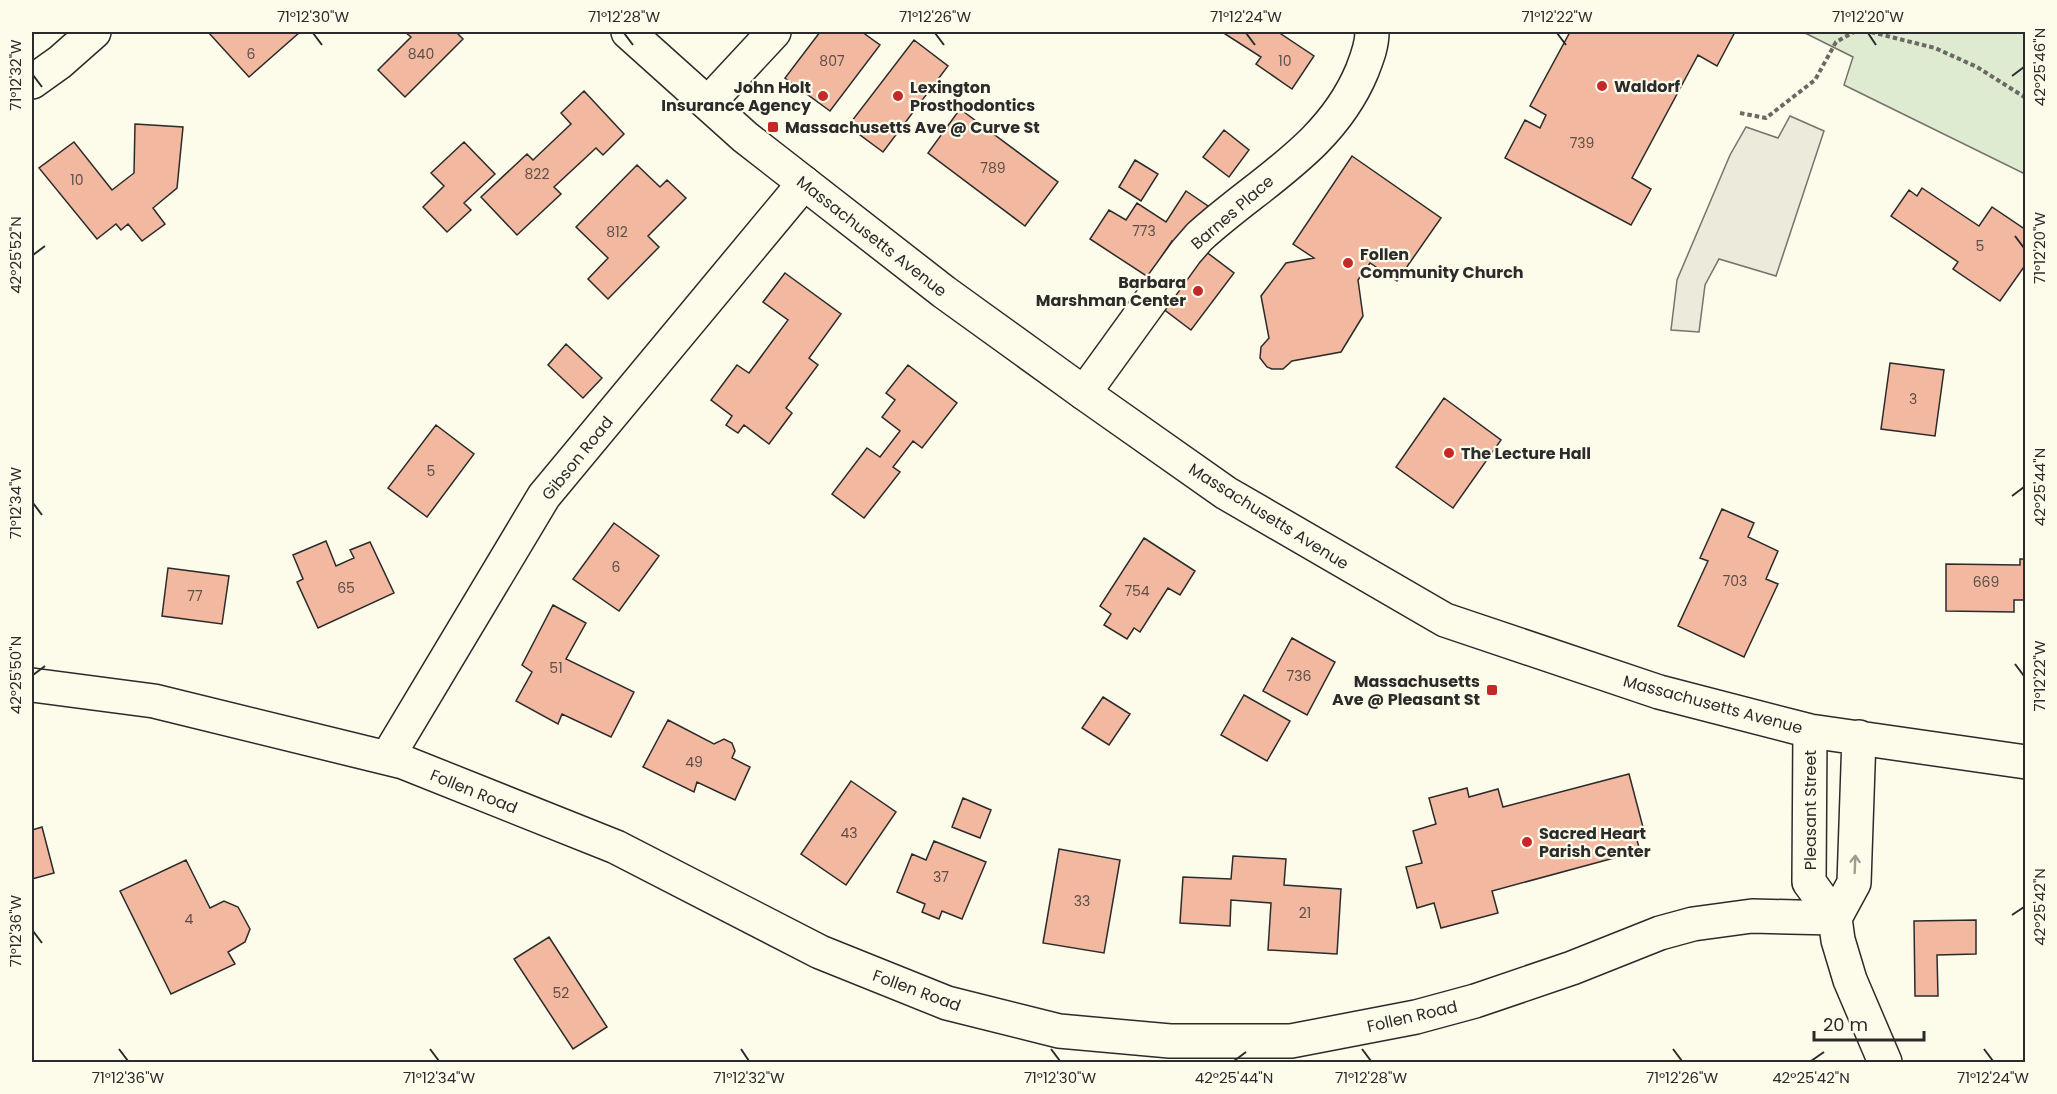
<svg xmlns="http://www.w3.org/2000/svg" width="2057" height="1094" viewBox="0 0 2057 1094" font-family="Poppins,sans-serif">
<rect width="100%" height="100%" fill="#fdfbea"/>
<!-- green -->
<path fill="#deebd1" stroke="#74746e" stroke-width="1.5" d="M1803,32H2025V174L1844,85L1853,57Z"/>
<!-- parking -->
<path fill="#eceadb" stroke="#74746e" stroke-width="1.5" d="M1790,116L1824,131L1776,276L1719,259L1705,285L1699,332L1671,330L1677,280L1730,155L1746,127L1778,138Z"/>
<!-- building -->
<path fill="#f2b8a0" stroke="#2b2b2b" stroke-width="1.5" d="M208,32H300L249,77Z
M405,32H459L457,33L463,39L405,97L378,70L411,37Z
M820,32H862L880,45L830,111L785,78Z
M1222,32H1278L1314,56L1292,89L1256,64L1261,57Z
M1570,32H1735L1717,66L1698,55L1632,178L1651,189L1631,225L1505,158L1525,120L1540,128L1546,115L1530,106Z
M914,40L948,66L883,152L848,126Z
M584,91L624,134L603,155L596,148L554,187L561,194L517,235L481,197L527,154L533,160L571,124L561,113Z
M960,109L1058,182L1025,226L928,153Z
M135,124L183,127L177,188L153,208L165,224L142,241L128,224L121,230L116,224L97,239L39,168L74,142L112,190L134,173Z
M1224,130L1249,150L1229,177L1203,157Z
M464,142L495,174L464,203L471,210L447,232L423,207L444,186L431,173Z
M1352,156L1441,218L1397,281L1370,263L1358,280L1363,316L1341,352L1292,361L1283,369H1272L1267,367L1260,358L1261,347L1269,338L1261,296L1286,263L1314,258L1293,244Z
M1135,160L1158,174L1141,201L1119,187Z
M637,165L660,187L667,180L686,198L648,236L659,247L608,299L588,279L608,258L576,227Z
M1922,188L1979,226L1992,207L2026,230V264L2000,301L1953,269L1958,262L1891,216L1909,190L1917,196Z
M1186,191L1208,206L1181,247L1172,241L1148,277L1090,239L1109,210L1126,220L1137,203L1166,222Z
M1205,251L1234,273L1191,330L1162,308Z
M785,273L841,314L809,358L818,365L786,408L792,413L769,444L744,425L738,433L726,425L732,416L711,400L737,365L749,373L788,320L763,302Z
M566,344L602,378L583,398L548,365Z
M1890,363L1944,370L1935,436L1881,429Z
M908,365L957,403L922,448L913,441L893,467L900,472L864,518L832,494L867,448L880,457L900,431L882,417L895,400L886,393Z
M1444,398L1501,440L1453,508L1396,467Z
M436,425L474,454L427,517L388,488Z
M1722,509L1754,523L1748,537L1778,551L1766,579L1778,584L1744,657L1678,626L1708,561L1700,558Z
M614,523L659,556L619,611L573,579Z
M1144,538L1195,571L1180,595L1168,588L1140,632L1134,628L1127,639L1104,625L1111,614L1100,606Z
M326,541L336,566L354,558L350,550L370,542L394,593L318,628L297,582L303,579L293,555Z
M2020,559H2026V600H2014V612L1946,611V564L2020,565Z
M168,568L229,576L222,624L162,616Z
M553,605L586,623L566,659L634,692L611,737L562,714L558,724L516,701L532,672L522,665Z
M1292,638L1335,662L1307,715L1263,691Z
M1244,695L1290,721L1267,761L1221,735Z
M1103,697L1130,714L1109,745L1082,728Z
M668,720L714,744L724,739L732,743L735,751L732,758L750,767L735,800L697,782L694,792L643,767Z
M1629,774L1644,831L1635,833L1640,851L1492,891L1498,913L1441,928L1434,903L1417,908L1406,867L1422,863L1413,831L1436,824L1429,798L1467,788L1469,797L1498,789L1503,807Z
M851,781L896,812L846,885L801,854Z
M963,798L991,810L980,838L952,827Z
M42,827L54,873L32,879V830Z
M934,841L986,862L962,919L942,911L939,919L922,912L925,904L897,892L912,854L926,860Z
M1059,849L1120,860L1104,953L1043,943Z
M1233,856L1286,859L1284,885L1341,889L1337,954L1268,950L1271,903L1231,900L1230,926L1180,923L1183,877L1231,879Z
M186,860L210,908L224,901L238,907L250,929L245,942L228,952L235,964L171,994L120,891Z
M1976,920V954L1937,955L1938,996H1915L1914,921Z
M549,937L607,1027L573,1049L514,959Z"/>
<g fill="none" stroke-linecap="round" stroke-linejoin="round">
<!-- street casing -->
<g stroke="#2b2b2b" stroke-width="36">
<path id="street" d="M32,82L60,62L94,32
M708,103L774,32
M1084,393L1186,252L1199,237C1258,183 1330,148 1362,71C1367,58 1372,46 1372,32
M32,685L154,701L403,762L616,847L820,952L947,1003L1059,1031L1170,1041H1291L1416,1017L1475,1001L1572,968L1660,933L1693,924L1752,916L1835,918
M387,758L544,496L804,183"/>
</g>
<!-- primary casing -->
<g stroke="#2b2b2b" stroke-width="36">
<path id="primary" d="M628,32L745,137L944,292L1084,393L1226,493L1445,620L1659,692L1810,731L2026,762
M1810,731L1809,882L1835,918L1838,940L1850,980L1885,1062
M1835,918L1854,883L1859,737"/>
</g>
<!-- path -->
<path stroke="#6a6964" stroke-width="4" stroke-dasharray="4.5 3" stroke-linecap="butt" d="M1871,32L1935,48L1977,67L2026,98
M1740,113L1766,118L1815,80L1836,42L1854,32"/>
<!-- street -->
<use href="#street" stroke="#fdfbea" stroke-width="33"/>
<!-- primary -->
<use href="#primary" stroke="#fdfbea" stroke-width="33"/>
</g>
<!-- one-way arrows -->
<defs><path id="oneway-shaft" d="M-6 0H5M1.5-3L5.5 0L1.5 3" fill="none" stroke-width="1.6" stroke-linecap="round" stroke-linejoin="round" transform="scale(1.5)"/></defs>
<use stroke="#9e9d94" href="#oneway-shaft" transform="translate(1855 864) rotate(-88)"/>
<!-- ticks -->
<path fill="none" stroke="#2b2b2b" stroke-width="2" d="M313,33L322,45M624,33L633,45M935,33L944,45M1246,33L1255,45M1557,33L1566,45M1868,33L1876,45M33,75L42,87M2012,76L2024,67M2015,236L2024,248M33,255L45,246M2012,496L2024,487M33,503L42,515M2015,664L2024,676M33,675L45,666M2012,915L2024,907M33,931L42,943M119,1049L128,1061M430,1049L439,1061M741,1049L749,1061M1051,1049L1060,1061M1362,1049L1371,1061M1673,1049L1682,1061M1984,1049L1993,1061M1234,1061L1246,1052M1811,1061L1824,1052"/>
<!-- markers -->
<g fill="#c62828" stroke="#fdfbea" stroke-width="2">
<circle cx="1602" cy="86" r="6"/>
<circle cx="823" cy="96" r="6"/>
<circle cx="898" cy="96" r="6"/>
<rect x="767" y="121" width="12" height="12" rx="3"/>
<circle cx="1348" cy="263" r="6"/>
<circle cx="1198" cy="291" r="6"/>
<circle cx="1449" cy="453" r="6"/>
<rect x="1486" y="684" width="12" height="12" rx="3"/>
<circle cx="1527" cy="842" r="6"/>
</g>
<g text-anchor="middle" stroke-width="4.5" stroke-linejoin="round" paint-order="stroke">
<!-- number labels -->
<g font-size="14" fill="#5d4e48">
<text x="251" y="59">6</text>
<text x="421" y="59">840</text>
<text x="832" y="66">807</text>
<text x="1285" y="66">10</text>
<text x="1582" y="148">739</text>
<text x="993" y="173">789</text>
<text x="537" y="179">822</text>
<text x="77" y="185">10</text>
<text x="1144" y="236">773</text>
<text x="617" y="237">812</text>
<text x="1980" y="251">5</text>
<text x="1913" y="404">3</text>
<text x="431" y="476">5</text>
<text x="616" y="572">6</text>
<text x="1735" y="586">703</text>
<text x="1986" y="587">669</text>
<text x="346" y="593">65</text>
<text x="1137" y="596">754</text>
<text x="195" y="601">77</text>
<text x="556" y="673">51</text>
<text x="1299" y="681">736</text>
<text x="694" y="767">49</text>
<text x="849" y="838">43</text>
<text x="941" y="882">37</text>
<text x="1082" y="906">33</text>
<text x="1305" y="918">21</text>
<text x="189" y="924">4</text>
<text x="561" y="998">52</text>
</g>
<!-- poi labels -->
<g font-size="16" font-weight="bold" fill="#2b2b2b" stroke="#fdfbea" text-anchor="start">
<text x="1614" y="92">Waldorf</text>
<text x="811" y="93" text-anchor="end">John Holt<tspan x="811" dy="18">Insurance Agency</tspan></text>
<text x="910" y="93">Lexington<tspan x="910" dy="18">Prosthodontics</tspan></text>
<text x="785" y="133">Massachusetts Ave @ Curve St</text>
<text x="1360" y="260">Follen<tspan x="1360" dy="18">Community Church</tspan></text>
<text x="1186" y="288" text-anchor="end">Barbara<tspan x="1186" dy="18">Marshman Center</tspan></text>
<text x="1461" y="459">The Lecture Hall</text>
<text x="1480" y="687" text-anchor="end">Massachusetts<tspan x="1480" dy="18">Ave @ Pleasant St</tspan></text>
<text x="1539" y="839">Sacred Heart<tspan x="1539" dy="18">Parish Center</tspan></text>
</g>
<!-- street labels -->
<g font-size="16" fill="#2b2b2b" stroke="#fdfbea">
<text transform="translate(1232 212) rotate(-41)" y="6">Barnes Place</text>
<text transform="translate(872 236) rotate(38)" y="6">Massachusetts Avenue</text>
<text transform="translate(577 458) rotate(-51)" y="6">Gibson Road</text>
<text transform="translate(1269 516) rotate(32)" y="6">Massachusetts Avenue</text>
<text transform="translate(1713 704) rotate(15)" y="6">Massachusetts Avenue</text>
<text transform="translate(474 791) rotate(22)" y="6">Follen Road</text>
<text transform="translate(1810 810) rotate(-90)" y="6">Pleasant Street</text>
<text transform="translate(917 990) rotate(20)" y="6">Follen Road</text>
<text transform="translate(1412 1016) rotate(-13)" y="6">Follen Road</text>
</g>
</g>
<!-- border -->
<rect width="2057" height="1094" fill="none" stroke="#fdfbea" stroke-width="66"/>
<!-- scale -->
<path d="M1814 1031v9h110v-9" fill="none" stroke="#2b2b2b" stroke-width="3"/>
<text x="1823" y="1031" font-size="18" fill="#2b2b2b" stroke="#fdfbea" stroke-width="4.5" paint-order="stroke">20 m</text>
<rect x="33" y="33" width="1991" height="1028" fill="none" stroke="#2b2b2b" stroke-width="2"/>
<g font-size="15" text-anchor="middle" fill="#2b2b2b">
<text x="313" y="22">71°12'30"W</text>
<text x="624" y="22">71°12'28"W</text>
<text x="935" y="22">71°12'26"W</text>
<text x="1246" y="22">71°12'24"W</text>
<text x="1557" y="22">71°12'22"W</text>
<text x="1868" y="22">71°12'20"W</text>
<text transform="translate(2040 67) rotate(-90)" y="5">42°25'46"N</text>
<text transform="translate(16 75) rotate(-90)" y="5">71°12'32"W</text>
<text transform="translate(2040 248) rotate(-90)" y="5">71°12'20"W</text>
<text transform="translate(16 255) rotate(-90)" y="5">42°25'52"N</text>
<text transform="translate(2040 487) rotate(-90)" y="5">42°25'44"N</text>
<text transform="translate(16 503) rotate(-90)" y="5">71°12'34"W</text>
<text transform="translate(16 675) rotate(-90)" y="5">42°25'50"N</text>
<text transform="translate(2040 676) rotate(-90)" y="5">71°12'22"W</text>
<text transform="translate(2040 907) rotate(-90)" y="5">42°25'42"N</text>
<text transform="translate(16 931) rotate(-90)" y="5">71°12'36"W</text>
<text x="128" y="1083">71°12'36"W</text>
<text x="439" y="1083">71°12'34"W</text>
<text x="749" y="1083">71°12'32"W</text>
<text x="1060" y="1083">71°12'30"W</text>
<text x="1234" y="1083">42°25'44"N</text>
<text x="1371" y="1083">71°12'28"W</text>
<text x="1682" y="1083">71°12'26"W</text>
<text x="1811" y="1083">42°25'42"N</text>
<text x="1993" y="1083">71°12'24"W</text>
</g>
</svg>
